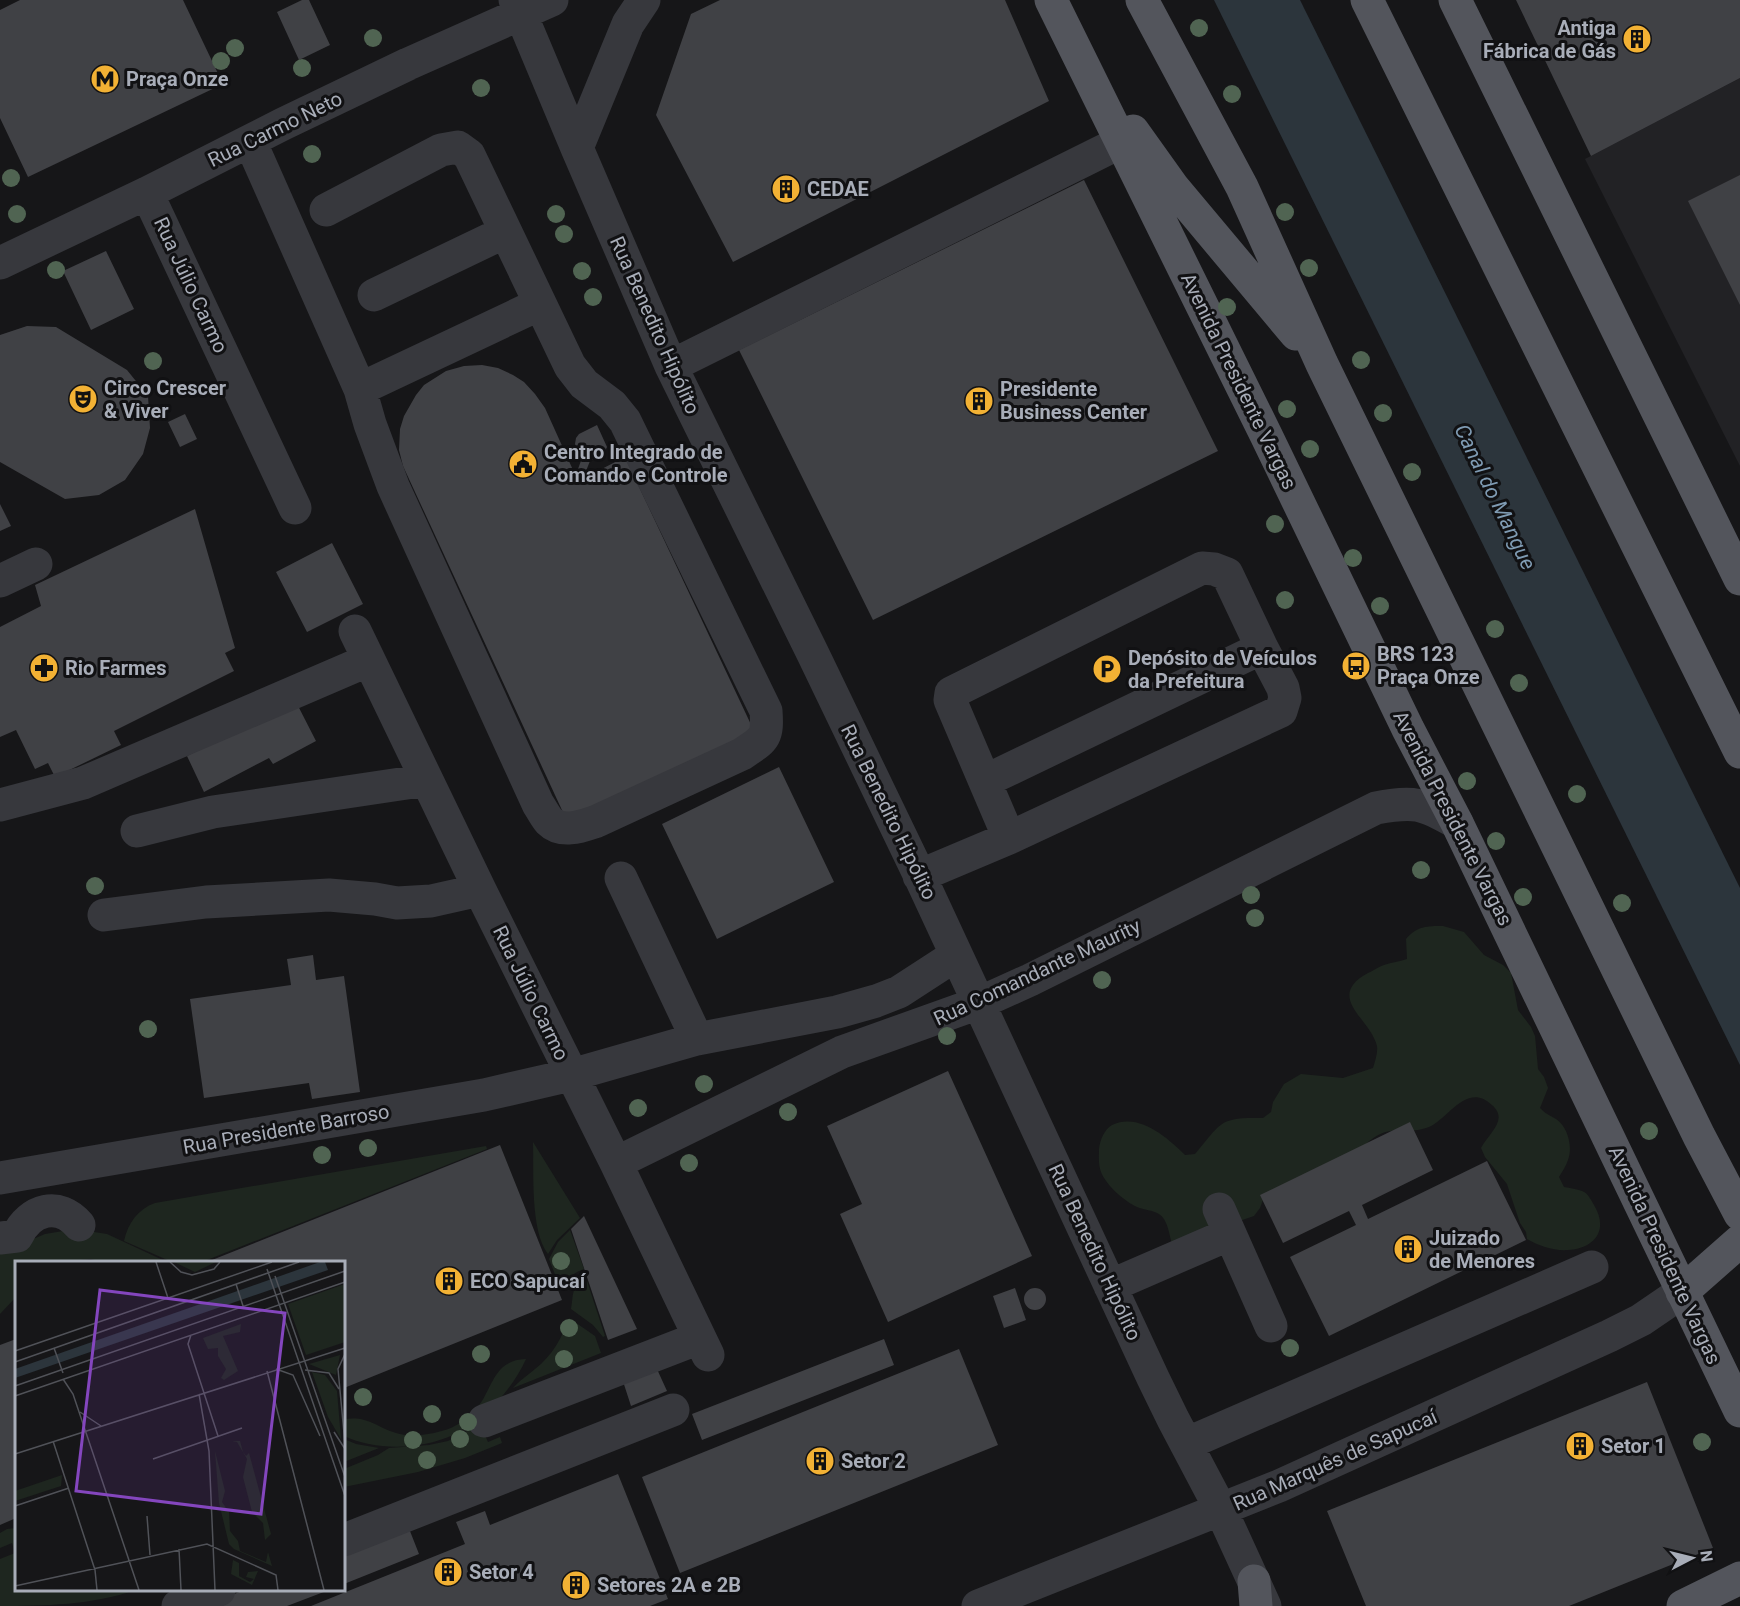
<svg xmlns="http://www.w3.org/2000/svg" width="1740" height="1606" viewBox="0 0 1740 1606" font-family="Roboto,sans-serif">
<rect width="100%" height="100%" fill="#161618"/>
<!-- built -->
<path fill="#222225" d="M1740,78V466L1585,159Z"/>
<!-- green -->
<path fill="#1e261f" d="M1443,926L1464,932L1484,955L1503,965L1511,973L1518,1010L1531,1027L1535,1036L1538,1069L1544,1077L1548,1088L1540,1108C1547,1115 1548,1114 1556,1119C1568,1127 1573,1147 1568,1160C1566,1166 1562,1172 1559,1177L1564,1187C1570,1188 1577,1189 1582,1191C1588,1193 1591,1200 1594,1205C1609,1230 1595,1248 1568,1250C1554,1251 1539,1246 1527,1239L1526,1232L1520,1223L1507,1184L1485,1157L1481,1148C1489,1133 1509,1120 1492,1105C1467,1081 1448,1119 1429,1127C1403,1137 1390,1120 1364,1146L1264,1197L1260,1208L1254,1216L1172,1244C1169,1234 1168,1220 1159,1214C1153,1210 1144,1210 1137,1207C1124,1201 1106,1185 1101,1172C1098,1164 1099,1156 1099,1149C1100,1140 1104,1130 1112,1125C1139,1112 1168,1138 1185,1155L1195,1154C1222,1122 1219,1117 1263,1118L1271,1112L1273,1102L1284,1084L1301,1074L1343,1078L1373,1068C1375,1061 1378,1053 1377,1046C1371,1019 1324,997 1368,973C1373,971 1378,967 1384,965C1392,962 1399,962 1407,959L1406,939C1417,926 1427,926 1443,926Z
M533,1142L580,1218L557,1240L548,1254C530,1231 534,1172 533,1142Z
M486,1146L487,1149L202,1262H172L124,1241C128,1223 138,1209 155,1203Z
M75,1229L107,1234L167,1262H102L91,1259L62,1262H16V1297L0,1314V1253L45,1234Z
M570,1230L584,1269C573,1273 565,1279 561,1290L549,1259L558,1242Z
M587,1281L605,1336L603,1337L593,1325L571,1309C574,1294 570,1286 587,1281Z
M569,1318L595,1336L601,1353L513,1388C520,1380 527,1376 535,1369C552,1356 562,1338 569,1318Z
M526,1359C512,1390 484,1421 453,1435C420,1450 376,1451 344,1436V1419C369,1416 374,1426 396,1433C411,1438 436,1434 451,1428C464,1422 474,1413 482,1401C494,1381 497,1360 526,1359Z
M480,1424L488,1442L500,1437L502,1443L465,1458L418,1472L344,1487V1469L378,1455L389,1448L429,1445L448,1441Z
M344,1439L356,1444L379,1448L344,1462Z
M16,1528V1590H104L108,1592L111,1590H135C94,1605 43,1606 0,1606V1559L15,1553L12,1543L0,1548V1533L7,1529Z"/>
<!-- water -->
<path fill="#2c353c" d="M1214,0H1300L1740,888V1065Z"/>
<!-- building -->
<path fill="#404145" d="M20,0H183L223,84L28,177L0,118V10Z
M302,0H309L330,45L299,60L277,12Z
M720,0H1005L1049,101L733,262L656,115L691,14Z
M1516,0H1740V78L1591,156Z
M1740,175V305L1688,201Z
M1084,180L1218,451L873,620L739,350Z
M106,251L134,309L91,330L63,271Z
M27,326L56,327L127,370L148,396L150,428L143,454L125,480L99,495L65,499L0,462V335Z
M482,365L498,368L513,375L524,382L535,394L545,408L573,470L578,469L582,458L575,444L576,438L579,434L597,425L607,447L603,455L590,461L586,471L588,476L625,457L755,733L567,821L403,466L399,450L400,429L404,416L416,395L424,385L446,371L464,366Z
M185,414L197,439L180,447L168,422Z
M0,504L11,526L0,531Z
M195,509L235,648L225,653L234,671L114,731L121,745L55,777L48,763L35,769L16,730L0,737V627L41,606L35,585Z
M332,543L363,604L307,632L276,572Z
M295,700L316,741L273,764L269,758L204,792L187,756Z
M779,767L834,882L717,939L662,824Z
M313,955L316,980L344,976L360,1092L312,1099L309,1083L204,1098L190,999L291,985L287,959Z
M948,1071L1032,1256L888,1322L840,1214L862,1204L827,1126Z
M1410,1122L1433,1170L1362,1205L1368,1219L1487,1161L1526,1240L1329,1336L1290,1257L1356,1225L1349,1211L1283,1243L1260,1195Z
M500,1145L562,1300L344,1388V1262H207Z
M584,1216L637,1329L608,1340L571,1229Z
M1024 1299a11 11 0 1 1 22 0a11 11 0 1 1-22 0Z
M1015,1288L1026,1320L1004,1328L993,1296Z
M16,1339V1518L0,1525V1345Z
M884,1339L894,1365L702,1440L692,1414Z
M959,1349L998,1445L680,1573L642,1477Z
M651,1356L667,1391L631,1406L619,1369Z
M1647,1382L1713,1548L1569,1606H1366L1327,1511Z
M618,1474L668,1599L650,1606H311L465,1544L456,1522L485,1511L490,1525Z
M408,1526L419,1554L344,1584V1551Z
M245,1590H329L287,1606H217L215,1601Z"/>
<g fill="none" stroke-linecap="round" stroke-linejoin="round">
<!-- minor -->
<path stroke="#37383d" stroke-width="33" d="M515,0L577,148L671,366L813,654L917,870L1153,1378L1173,1419L1221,1510L1265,1606
M250,141L360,389L540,304
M577,148L628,24L644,0
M147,193L295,508
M326,210L441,150L458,147L469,155L570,366L584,384L612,405L625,421L766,711C768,739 764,739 742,754L597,821C582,826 562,834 549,821C545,816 542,810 538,804L393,486L370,424L360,389
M0,263L147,193L283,124L408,64L552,0
M374,295L505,232
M671,366L1121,142
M0,581L36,564
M355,631L480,890L616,1163L708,1355
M985,781L1262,648
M0,805L83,783L369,660
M137,831L213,812L427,780
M919,876L1009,838L1281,711L1285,698L1283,688L1262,648L1227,574L1214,569L1202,568L951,693L950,700L1009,838
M621,878L697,1039
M104,915L206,902L329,895L375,899L397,903L431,901L480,890
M616,1163L842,1052L979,1003L1030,980L1376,808C1415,801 1422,803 1457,823
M0,1178L484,1095L571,1075L697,1039L837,1012L876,1001L899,992L956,955
M1219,1209L1271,1326
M0,1238L17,1236C30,1209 59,1201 79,1225
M1110,1286L1230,1234
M484,1421L699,1338
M1186,1444L1592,1267
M344,1540L673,1410
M178,1606L219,1590
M978,1606L1279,1486L1609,1336L1641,1320L1682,1292"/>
<!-- major -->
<path stroke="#53555c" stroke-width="33" d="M1051,0L1266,435L1408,729L1457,823L1740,1411
M1142,0L1242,187L1322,364L1699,1136L1740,1214
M1367,0L1740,752
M1455,0L1740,579
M1133,131L1173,187L1296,334
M1682,1292L1740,1241
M1254,1581L1256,1606
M1683,1606L1740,1578"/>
</g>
<!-- trees -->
<g fill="#506452">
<circle cx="1199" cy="28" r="9"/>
<circle cx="373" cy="38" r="9"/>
<circle cx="235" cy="48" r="9"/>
<circle cx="221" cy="61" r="9"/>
<circle cx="302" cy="68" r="9"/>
<circle cx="481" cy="88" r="9"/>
<circle cx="1232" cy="94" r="9"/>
<circle cx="312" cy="154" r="9"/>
<circle cx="11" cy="178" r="9"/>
<circle cx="1285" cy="212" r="9"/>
<circle cx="17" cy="214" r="9"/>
<circle cx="556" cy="214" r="9"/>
<circle cx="564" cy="234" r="9"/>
<circle cx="1309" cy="268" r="9"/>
<circle cx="56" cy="270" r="9"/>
<circle cx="582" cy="271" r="9"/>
<circle cx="593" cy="297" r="9"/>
<circle cx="1227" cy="307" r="9"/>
<circle cx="1361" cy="360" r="9"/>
<circle cx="153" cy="361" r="9"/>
<circle cx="1287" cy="409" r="9"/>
<circle cx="1383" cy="413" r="9"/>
<circle cx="1310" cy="449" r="9"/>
<circle cx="1412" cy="472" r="9"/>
<circle cx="1275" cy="524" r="9"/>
<circle cx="1353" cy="558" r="9"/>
<circle cx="1285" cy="600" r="9"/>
<circle cx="1380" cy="606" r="9"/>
<circle cx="1495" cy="629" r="9"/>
<circle cx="1519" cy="683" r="9"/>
<circle cx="1467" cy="781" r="9"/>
<circle cx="1577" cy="794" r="9"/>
<circle cx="1496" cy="841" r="9"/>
<circle cx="1421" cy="870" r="9"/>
<circle cx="95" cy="886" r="9"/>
<circle cx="1251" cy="895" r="9"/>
<circle cx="1523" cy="897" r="9"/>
<circle cx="1622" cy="903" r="9"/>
<circle cx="1255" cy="918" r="9"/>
<circle cx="1102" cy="980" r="9"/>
<circle cx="148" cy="1029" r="9"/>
<circle cx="947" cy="1036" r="9"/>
<circle cx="704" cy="1084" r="9"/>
<circle cx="638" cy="1108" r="9"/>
<circle cx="788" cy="1112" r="9"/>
<circle cx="1649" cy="1131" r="9"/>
<circle cx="368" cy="1148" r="9"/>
<circle cx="322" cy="1155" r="9"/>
<circle cx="689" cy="1163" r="9"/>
<circle cx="561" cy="1261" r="9"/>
<circle cx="569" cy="1328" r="9"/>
<circle cx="1290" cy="1348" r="9"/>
<circle cx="481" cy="1354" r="9"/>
<circle cx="564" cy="1359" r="9"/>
<circle cx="363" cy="1397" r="9"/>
<circle cx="432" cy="1414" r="9"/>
<circle cx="468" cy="1422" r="9"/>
<circle cx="460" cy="1439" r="9"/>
<circle cx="413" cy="1440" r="9"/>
<circle cx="1702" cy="1442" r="9"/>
<circle cx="427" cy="1460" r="9"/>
</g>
<!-- icons -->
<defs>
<g id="building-disc" transform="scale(1.5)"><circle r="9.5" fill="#f2b134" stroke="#111113"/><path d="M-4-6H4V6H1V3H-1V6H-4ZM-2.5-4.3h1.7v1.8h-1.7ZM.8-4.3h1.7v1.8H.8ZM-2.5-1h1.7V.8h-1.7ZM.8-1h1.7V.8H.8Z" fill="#111"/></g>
<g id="metro-disc" transform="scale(1.5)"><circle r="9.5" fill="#f2b134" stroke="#111113"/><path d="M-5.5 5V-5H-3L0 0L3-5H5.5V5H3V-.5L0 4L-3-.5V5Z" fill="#111"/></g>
<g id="theatre-disc" transform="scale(1.5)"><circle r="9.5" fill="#f2b134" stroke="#111113"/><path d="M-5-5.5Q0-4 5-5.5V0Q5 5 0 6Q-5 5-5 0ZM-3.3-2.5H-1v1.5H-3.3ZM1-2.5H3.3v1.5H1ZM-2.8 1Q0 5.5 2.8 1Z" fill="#111"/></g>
<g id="civic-disc" transform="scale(1.5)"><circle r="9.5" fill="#f2b134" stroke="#111113"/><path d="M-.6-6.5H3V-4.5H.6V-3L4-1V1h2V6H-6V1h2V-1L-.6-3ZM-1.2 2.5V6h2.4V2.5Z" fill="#111"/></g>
<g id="bus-disc" transform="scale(1.5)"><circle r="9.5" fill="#f2b134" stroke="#111113"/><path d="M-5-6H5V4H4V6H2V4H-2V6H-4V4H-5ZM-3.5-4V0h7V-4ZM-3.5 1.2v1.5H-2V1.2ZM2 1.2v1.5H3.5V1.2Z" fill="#111"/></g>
<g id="pharmacy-disc" transform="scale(1.5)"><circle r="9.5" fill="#f2b134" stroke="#111113"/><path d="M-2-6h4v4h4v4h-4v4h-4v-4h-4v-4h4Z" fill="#111"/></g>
<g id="parking-disc" transform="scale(1.5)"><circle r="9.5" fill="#f2b134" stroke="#111113"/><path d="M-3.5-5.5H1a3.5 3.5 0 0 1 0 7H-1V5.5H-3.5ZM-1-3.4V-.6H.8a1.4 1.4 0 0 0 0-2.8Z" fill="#111"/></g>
</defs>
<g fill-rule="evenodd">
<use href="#building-disc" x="1637" y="39"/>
<use href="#metro-disc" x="105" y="79"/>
<use href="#building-disc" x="786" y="189"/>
<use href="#theatre-disc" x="83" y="399"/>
<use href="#building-disc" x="979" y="401"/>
<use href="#civic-disc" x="523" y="464"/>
<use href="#bus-disc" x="1356" y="666"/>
<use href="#pharmacy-disc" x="44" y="668"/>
<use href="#parking-disc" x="1107" y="669"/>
<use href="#building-disc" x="1408" y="1249"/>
<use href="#building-disc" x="449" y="1281"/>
<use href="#building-disc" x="1580" y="1446"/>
<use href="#building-disc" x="820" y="1461"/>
<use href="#building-disc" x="448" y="1572"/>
<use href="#building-disc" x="576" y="1585"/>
</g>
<g text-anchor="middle" stroke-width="6" stroke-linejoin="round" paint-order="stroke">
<!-- poi labels -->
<g font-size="20" font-weight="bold" fill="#a8adb8" stroke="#111113" text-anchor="start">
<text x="1616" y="35" text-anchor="end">Antiga<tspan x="1616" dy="23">Fábrica de Gás</tspan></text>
<text x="126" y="86">Praça Onze</text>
<text x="807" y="196">CEDAE</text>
<text x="104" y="395">Circo Crescer<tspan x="104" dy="23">&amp; Viver</tspan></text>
<text x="1000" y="396">Presidente<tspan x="1000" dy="23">Business Center</tspan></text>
<text x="544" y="459">Centro Integrado de<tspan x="544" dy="23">Comando e Controle</tspan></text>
<text x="1377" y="661">BRS 123<tspan x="1377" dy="23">Praça Onze</tspan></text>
<text x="1128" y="665">Depósito de Veículos<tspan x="1128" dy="23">da Prefeitura</tspan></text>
<text x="65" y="675">Rio Farmes</text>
<text x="1429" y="1245">Juizado<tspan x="1429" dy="23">de Menores</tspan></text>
<text x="470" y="1288">ECO Sapucaí</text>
<text x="1601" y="1453">Setor 1</text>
<text x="841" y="1468">Setor 2</text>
<text x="469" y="1579">Setor 4</text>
<text x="597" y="1592">Setores 2A e 2B</text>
</g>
<!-- street labels -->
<g font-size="20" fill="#a8adb8" stroke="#111113">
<text transform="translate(275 129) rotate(-26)" y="7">Rua Carmo Neto</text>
<text transform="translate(191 285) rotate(65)" y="7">Rua Júlio Carmo</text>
<text transform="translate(655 325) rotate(66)" y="7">Rua Benedito Hipólito</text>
<text transform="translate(1239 381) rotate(64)" y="7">Avenida Presidente Vargas</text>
<text transform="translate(889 812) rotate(64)" y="7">Rua Benedito Hipólito</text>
<text transform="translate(1453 818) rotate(63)" y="7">Avenida Presidente Vargas</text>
<text transform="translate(1037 972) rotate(-25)" y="7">Rua Comandante Maurity</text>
<text transform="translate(531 993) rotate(64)" y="7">Rua Júlio Carmo</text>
<text transform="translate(286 1129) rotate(-10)" y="7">Rua Presidente Barroso</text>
<text transform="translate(1095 1252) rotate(65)" y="7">Rua Benedito Hipólito</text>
<text transform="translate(1665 1255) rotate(65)" y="7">Avenida Presidente Vargas</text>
<text transform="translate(1335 1460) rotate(-24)" y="7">Rua Marquês de Sapucaí</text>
</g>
<!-- water labels -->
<g font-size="21" font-style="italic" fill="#7f9bb3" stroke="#111113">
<text transform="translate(1495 497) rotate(64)" y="7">Canal do Mangue</text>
</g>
</g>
<!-- overview -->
<g transform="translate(15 1261)">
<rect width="330" height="330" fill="#161618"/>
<path d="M159,1H201L180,11ZM330,23V81L291,94L273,43ZM226,63L225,71L208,75L223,110L209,119L206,117L211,108L203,95V87L193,88L188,77ZM325,94L321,114L294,103ZM297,111L310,114L322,130L326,178L313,156ZM217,180H225L228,191L231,195L234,192L256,273L250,279L248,262L237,251L228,216L232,198L222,181ZM200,190L210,230L207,241L214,251L215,270L223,280L225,290L251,301L253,291L257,305L219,288L214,283L204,242ZM47,214L46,225L0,240V230ZM218,299L224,302V315L235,321L239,318L231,316L233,311L243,310L237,324L216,313Z" fill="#1e261f"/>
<path d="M305,1H310L313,9L0,117V108Z" fill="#2c353c"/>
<path fill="none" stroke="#505258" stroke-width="1.5" d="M141,1L153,37M155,1L166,11L177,14L199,8L205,1M252,8L330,235M260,15L330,216M221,23L229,48M176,74L173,83L203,175M39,87L48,112M0,90L257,1M330,93L323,108L330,183M0,101L284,1M261,108L278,114L305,175M290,109L314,112L324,128M252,110L309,329M48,118L58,133L124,329M0,125L330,10M184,133L194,190L200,329M0,135L330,21M65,151L86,165M319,171L330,188M38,180L80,309L82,329M0,193L330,87M138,198L227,167M0,245L54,227M132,255L135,294M164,288L166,329M0,325L192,283L261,314L263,329"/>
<path fill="#8446be" fill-opacity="0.15" stroke="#8446be" stroke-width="3" d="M85,29L270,52L246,253L61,230Z"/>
<rect width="330" height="330" fill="none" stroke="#a8adb8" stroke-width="3"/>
</g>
<!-- north arrow -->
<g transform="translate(1692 1558) rotate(83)" stroke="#111113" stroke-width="4.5" paint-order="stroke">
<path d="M0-4.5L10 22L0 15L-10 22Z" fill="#a8adb8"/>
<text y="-9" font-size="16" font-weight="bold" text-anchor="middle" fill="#a8adb8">N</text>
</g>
</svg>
